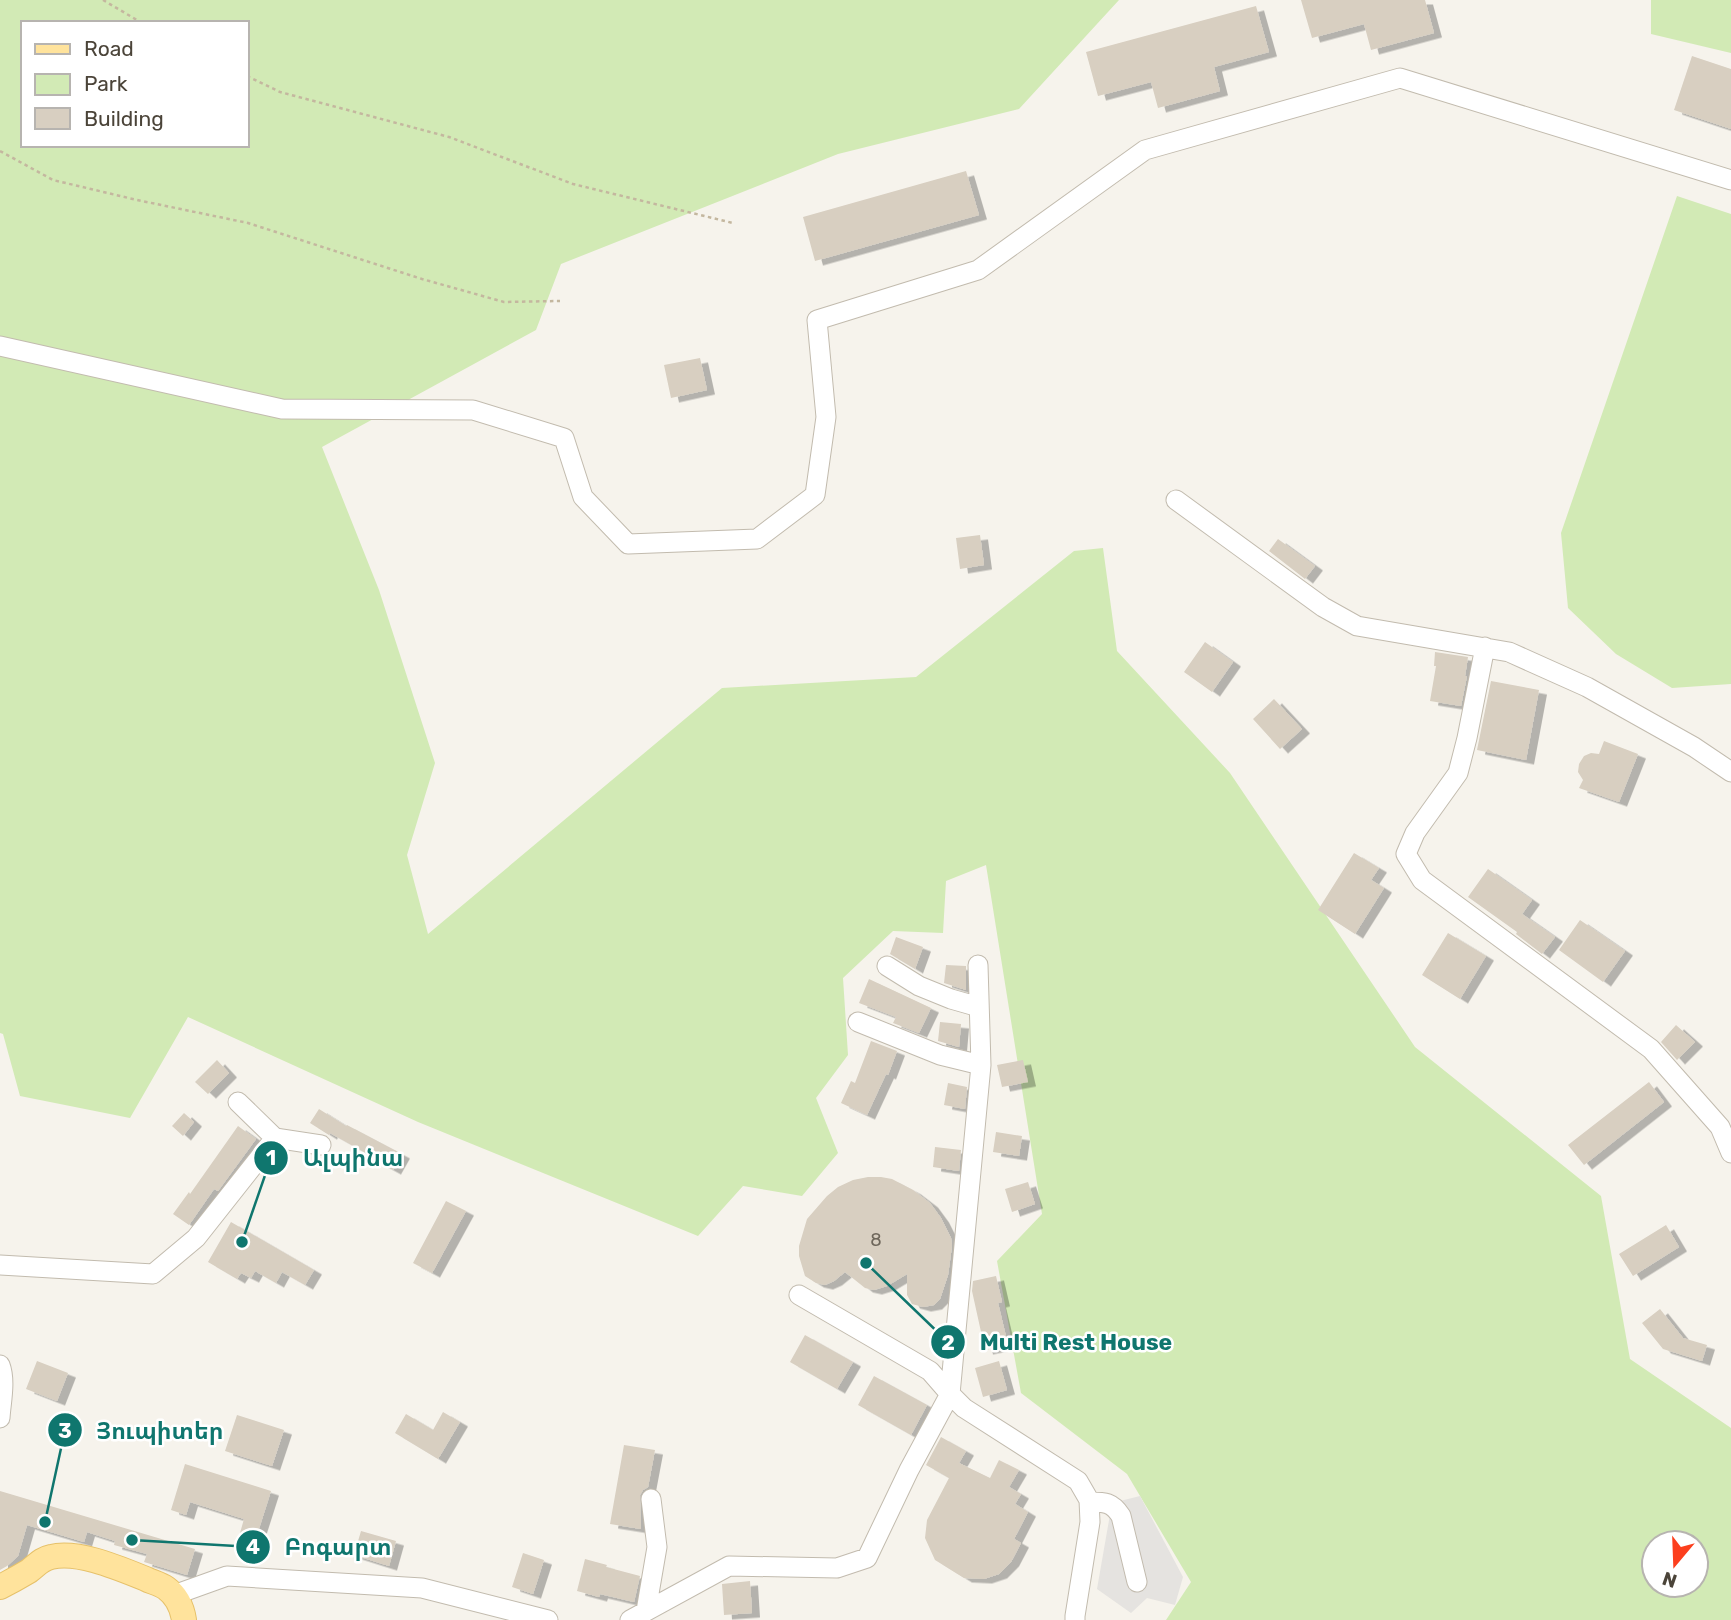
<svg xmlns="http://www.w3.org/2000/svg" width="1731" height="1620" viewBox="0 0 1731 1620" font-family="Rubik,'Noto Sans Armenian',sans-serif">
<defs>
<filter id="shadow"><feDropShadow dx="8" dy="4.5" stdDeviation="0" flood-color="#0004"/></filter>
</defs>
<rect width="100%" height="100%" fill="#f6f3ec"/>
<!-- green -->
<path fill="#d2eab5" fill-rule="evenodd" d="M0,0H1119L1019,109L838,154L561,264L536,330L322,447L379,590L435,763L407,855L428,934L722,688L916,677L1074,551L1103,548L1117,651L1230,773L1415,1047L1601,1196L1630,1359L1731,1428V1620H1166L1191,1582L1127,1474L1021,1393L997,1261L1042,1214L986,865L946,881L943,933L893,931L843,978L848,1055L816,1098L838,1153L802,1196L743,1186L698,1236L418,1122L188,1017L130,1118L20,1096L3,1034L0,1033ZM23,23H247V145H23ZM1654,1543H1696V1585H1654Z
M1651,0H1731V53L1651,34Z
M1677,196L1731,214V684L1672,688L1616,654L1568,608L1561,533Z"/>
<!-- parking -->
<path fill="#e5e3e0" d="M1140,1496L1183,1577L1175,1605L1147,1598L1131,1613L1097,1589L1112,1503Z"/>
<!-- building -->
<path fill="#d8cfc1" filter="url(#shadow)" d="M1301,0H1425L1434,33L1371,50L1364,24L1312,38Z
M1256,6L1269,52L1214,67L1220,91L1158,108L1151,82L1098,96L1086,52Z
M1692,56L1731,69V129L1674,110Z
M966,171L979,215L815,261L803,217Z
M700,358L707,390L671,398L664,365Z
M980,535L984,565L960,569L956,538Z
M1278,539L1315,566L1305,579L1269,551Z
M1205,642L1233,662L1212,692L1184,672Z
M1435,652L1468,657L1465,676H1467L1461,706L1430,701L1436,666H1434Z
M1491,681L1539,690L1526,760L1477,750Z
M1274,699L1302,729L1280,749L1253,719Z
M1604,741L1638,754L1619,802L1579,788L1583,780L1578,772L1579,764L1584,756L1591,753L1599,754Z
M1354,853L1379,868L1371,880L1384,888L1355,934L1318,910Z
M1488,869L1532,900L1522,914L1555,937L1542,954L1516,934L1517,932L1468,897Z
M1580,920L1625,951L1603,982L1559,950Z
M1448,933L1486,956L1460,999L1422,975Z
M896,937L923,947L915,969L890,954Z
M946,965L966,966V990L944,983Z
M869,979L931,1008L919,1033L893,1023L896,1017L859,1003Z
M940,1022L961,1024L959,1047L938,1041Z
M1676,1025L1695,1042L1677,1060L1661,1042Z
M871,1041L897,1051L888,1075L886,1074L867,1115L841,1103L851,1081L855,1083Z
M217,1060L229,1073L208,1094L195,1082Z
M1023,1060L1028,1082L1002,1087L997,1065Z
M1649,1082L1664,1102L1584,1165L1568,1145Z
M948,1083L967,1087L965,1109L944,1105Z
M319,1109L346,1126L347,1125L402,1154L393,1170L371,1158V1156L330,1133L329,1135L310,1123Z
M184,1113L194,1122L183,1136L172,1126Z
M238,1126L256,1139L218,1191L214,1189L189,1225L173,1214L189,1192L190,1194Z
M996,1132L1022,1136L1019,1156L993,1152Z
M935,1147L961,1150L959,1171L933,1167Z
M868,1177H881L892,1179L913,1190L930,1203L941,1218L951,1238L952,1246L948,1275L940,1299L934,1305L923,1307L912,1304L907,1295V1274L887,1286L874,1290L865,1288L845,1272L834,1281L825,1285L816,1283L805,1276L799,1256V1246L807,1219L827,1196L838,1187L853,1180Z
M1028,1182L1035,1204L1012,1212L1005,1189Z
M446,1201L466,1211L432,1273L413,1263Z
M231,1222L314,1270L305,1285L282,1272L276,1283L255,1271L251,1278L241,1273L237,1279L208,1262Z
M1666,1225L1679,1247L1633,1276L1619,1254Z
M996,1276L1002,1302L998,1303L1008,1345L985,1350L972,1291L973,1281Z
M1660,1309L1683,1338L1707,1345L1702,1361L1663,1349L1642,1323Z
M805,1335L853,1362L837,1389L790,1362Z
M37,1361L68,1373L57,1401L26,1389Z
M999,1361L1007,1390L983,1397L975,1368Z
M874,1376L927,1405L911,1435L858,1405Z
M443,1412L460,1422L438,1459L395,1433L406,1414L433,1430Z
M237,1415L284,1430L272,1466L225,1451Z
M941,1437L966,1451L959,1463L990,1478L999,1460L1019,1470L1009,1487L1021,1494L1015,1504L1028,1512L1014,1539L1021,1543L1011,1562L999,1574L984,1579L964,1578L935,1560L925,1538L927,1520L949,1478L926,1465Z
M624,1445L655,1450L648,1487L643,1490L640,1495L641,1529L610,1524Z
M185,1464L271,1491L256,1538L240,1533L244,1519L190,1502L186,1515L171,1510Z
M0,1491L195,1549L187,1575L144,1562L147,1554L114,1545L115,1541L87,1532L84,1542L27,1525L18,1556L7,1566L0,1570Z
M361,1531L396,1541L389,1566L354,1555Z
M523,1553L544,1560L533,1594L512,1587Z
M585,1559L607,1565L606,1567L640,1576L634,1602L600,1594L599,1597L577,1591Z
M750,1581L752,1613L724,1615L722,1584Z"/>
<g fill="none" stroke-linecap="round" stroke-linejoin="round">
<!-- minor casing -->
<g stroke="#c2bbae" stroke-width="21">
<path id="minor" d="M0,346L282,409L473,410L564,438L583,497L628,544L757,539L815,495L826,417L817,320L978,270L1145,150L1400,78L1731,180
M1176,500L1323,607L1357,626L1509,652L1587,687L1694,747L1731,772
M1485,647L1467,738L1458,773L1415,833L1406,854L1422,880L1651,1049L1720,1127L1731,1153
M978,965L981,1065L950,1394L964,1408L1078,1481L1089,1500L1090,1522L1075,1616V1620
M887,966L919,986L951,999L979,1007
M858,1022L940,1055L981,1065
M238,1102L275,1138
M0,1265L153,1274L196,1238L275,1138L321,1145
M0,1365C6,1381 1,1402 0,1418
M1089,1502C1105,1502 1112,1502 1121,1516L1137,1582
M174,1595L227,1576L422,1588L548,1620
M646,1611L657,1547L651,1499
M630,1620L729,1566L837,1568L867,1558L909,1470L950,1394L930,1371L799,1295"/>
</g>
<!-- major casing -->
<g stroke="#e6c16a" stroke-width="26">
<path id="major" d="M0,1587C10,1582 19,1577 29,1571C37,1565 41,1559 51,1557C78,1550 121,1569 146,1579C152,1582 160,1584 166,1588C177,1596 182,1607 184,1620"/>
</g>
<!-- path -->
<path stroke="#c4b79f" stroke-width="2.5" stroke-dasharray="3.5 3.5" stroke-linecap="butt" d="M103,0L142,23
M247,76L280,92L449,137L573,184L733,223
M0,151L53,180L137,200L248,223L422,279L504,302L560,301"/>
<!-- minor -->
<use href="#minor" stroke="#fff" stroke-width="19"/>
<!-- major -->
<use href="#major" stroke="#ffe39c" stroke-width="24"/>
</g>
<g text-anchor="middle" stroke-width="5" stroke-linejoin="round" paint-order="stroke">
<!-- number labels -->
<g font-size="18" fill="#6e675b">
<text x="876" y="1246">8</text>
</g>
</g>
<!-- callouts -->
<path fill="none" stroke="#0f766e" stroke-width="2.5" d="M242 1242L271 1158M866 1263L948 1342M45 1522L65 1430M132 1540L253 1547"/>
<g fill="#0f766e" stroke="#fff" stroke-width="2.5">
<circle cx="242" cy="1242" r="7"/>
<circle cx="866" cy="1263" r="7"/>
<circle cx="45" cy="1522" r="7"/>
<circle cx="132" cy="1540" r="7"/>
<circle cx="271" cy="1158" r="18"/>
<circle cx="948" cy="1342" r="18"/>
<circle cx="65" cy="1430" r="18"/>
<circle cx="253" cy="1547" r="18"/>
</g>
<g font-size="21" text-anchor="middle" font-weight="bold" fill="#fff">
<text x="271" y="1165">1</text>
<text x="948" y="1350">2</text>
<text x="65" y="1438">3</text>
<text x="253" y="1554">4</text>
</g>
<g font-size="23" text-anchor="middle" font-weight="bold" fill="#0f766e" stroke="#fff" stroke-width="5" stroke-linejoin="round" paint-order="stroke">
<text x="353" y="1166">Ալպինա</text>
<text x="1076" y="1350">Multi Rest House</text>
<text x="160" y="1439">Յուպիտեր</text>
<text x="338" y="1555">Բոգարտ</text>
</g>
<!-- legend -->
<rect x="21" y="21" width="228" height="126" fill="#ffffff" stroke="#b7b4b0" stroke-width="2"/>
<rect x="35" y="44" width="35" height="10" fill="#ffe39c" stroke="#b7b4b0" stroke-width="2"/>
<text x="84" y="56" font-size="21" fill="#4b4439">Road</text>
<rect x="35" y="74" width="35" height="21" fill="#d2eab5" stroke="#b7b4b0" stroke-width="2"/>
<text x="84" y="91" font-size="21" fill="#4b4439">Park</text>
<rect x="35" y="108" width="35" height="21" fill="#d8cfc1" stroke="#b7b4b0" stroke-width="2"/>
<text x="84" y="126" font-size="21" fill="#4b4439">Building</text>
<!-- north arrow -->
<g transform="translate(1675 1564) rotate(199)"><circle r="33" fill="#ffffff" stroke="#b7b4b0" stroke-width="2"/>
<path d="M0-5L12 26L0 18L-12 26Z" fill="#fc3f1d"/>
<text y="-10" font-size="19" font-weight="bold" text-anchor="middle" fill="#4b4439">N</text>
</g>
</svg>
